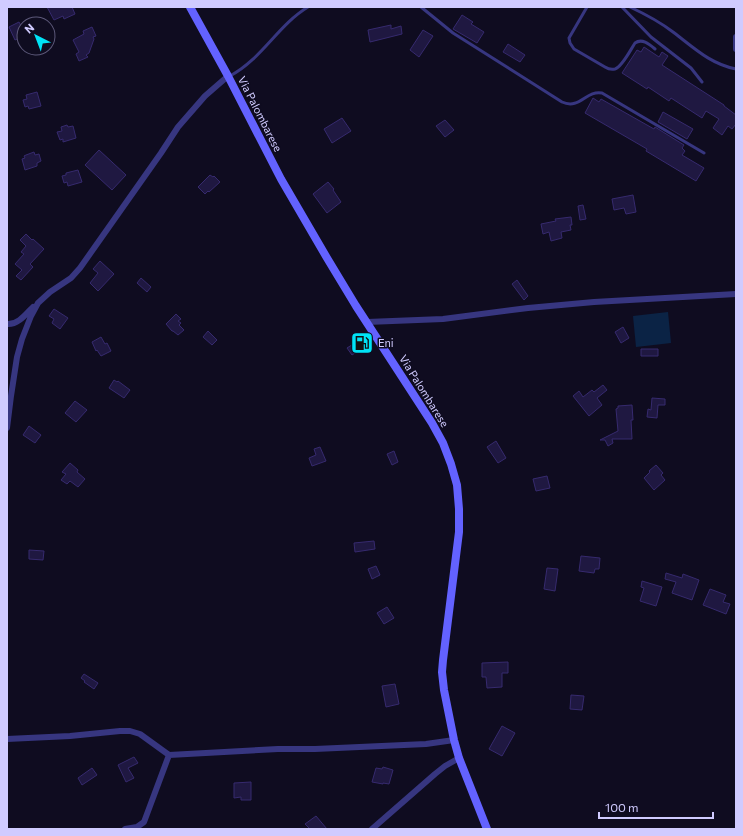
<svg xmlns="http://www.w3.org/2000/svg" width="743" height="836" viewBox="0 0 743 836" font-family="Commissioner,sans-serif">
<rect width="100%" height="100%" fill="#0f0c20"/>
<!-- water -->
<path fill="#0b2345" d="M668,312L671,343L636,347L633,316Z"/>
<!-- building -->
<path fill="#1f1841" stroke="#362a6e" d="M47,7H72L75,14L64,19L63,16L54,20Z
M462,15L473,22L471,24L484,32L477,43L453,29Z
M19,22L21,26L24,25V36L15,40L9,27Z
M391,25V29L401,26L402,34L370,42L368,30Z
M92,27L96,36L93,37L94,39L89,53L86,55L88,57L79,61L76,54L79,52L73,40L84,34L83,31Z
M423,30L433,36L419,57L410,50Z
M508,44L525,55L520,62L503,52Z
M644,47L659,57L662,52L668,56L662,65L724,105V106L736,115V124L732,129L728,126L722,135L713,128L719,119L706,111L702,118L671,98L669,101L648,87L647,89L622,73L637,50L641,52Z
M37,92L41,106L29,109L28,106L25,107L23,100L27,99L26,95Z
M593,98L599,102L601,99L654,129L655,127L684,145L682,148L685,151L682,155L704,168L696,181L646,151L647,149L585,113Z
M663,112L693,129L687,139L658,122Z
M342,118L351,131L332,143L324,129Z
M445,120L454,130L445,137L436,126Z
M67,125L68,127L73,126L76,138L63,142V139L60,140L57,132L62,131L61,127Z
M99,150L126,175L112,190L85,165Z
M34,152L35,155L39,154L41,161L37,163V166L25,170L22,159L25,158L24,156L26,155Z
M78,170L82,182L68,186L67,182L64,183L62,176L66,175V173Z
M210,175L213,177L214,176L220,182L209,192L208,191L205,194L198,187Z
M328,182L334,189L333,190L341,202L327,213L313,194Z
M633,195L636,212L626,214L624,208L614,210L612,199Z
M583,205L586,219L580,220L578,206Z
M571,217L572,225H570L571,230L561,232L562,238L551,241L549,232L543,234L541,224L556,221L555,219Z
M26,234L32,240L33,239L44,249L30,264L33,267L21,280L16,276L22,270L15,264L24,254L21,252L26,246L20,240Z
M100,261L114,274L98,291L90,283L98,273L93,269Z
M141,278L151,287L147,292L137,283Z
M517,280L528,296L524,300L512,284Z
M54,309L68,318L60,329L52,323L54,319L49,316Z
M176,314L181,319L178,321L181,323L179,325L184,330L178,335L173,331H172L166,324Z
M623,327L629,338L621,343L615,332Z
M208,331L217,340L212,345L203,337Z
M101,337L105,344L107,343L111,351L101,356L97,350L96,351L92,342Z
M363,338L367,345L352,355L347,348Z
M641,349H658V356H641Z
M114,380L117,382L118,381L130,390L124,398L109,388Z
M603,385L607,390L597,398L602,405L589,416L573,396L579,391L583,397L592,390L594,392Z
M652,398L665,399V405H658L657,418L647,417L648,409L651,410Z
M75,401L87,410L76,422L65,413Z
M632,405L633,420H631L632,439H612L613,443L608,446L605,440H600L618,431L616,409L618,408V406Z
M29,426L41,435L35,443L23,435Z
M496,441L506,458L498,463L487,447Z
M320,447L326,461L312,466L309,458L316,455L314,449Z
M394,451L398,462L392,465L387,454Z
M70,463L78,470L77,472L85,479L78,487L70,481L67,484L61,480L66,474L62,472Z
M656,465L663,473L661,475L665,480L654,490L644,478L650,472L649,471Z
M547,476L550,488L536,491L533,479Z
M374,541L375,549L355,552L354,543Z
M29,550L44,551L43,560L29,559Z
M581,556L600,558L599,569H595L594,573L579,571Z
M376,566L380,575L372,579L368,569Z
M547,568L558,569L555,591L544,589Z
M666,573L682,578L683,574L699,580L692,600L672,593L676,582L665,579Z
M642,581L662,587L656,606L640,601L644,588L641,587Z
M710,589L726,595L723,602L730,604L726,614L703,605Z
M387,607L394,618L384,624L377,613Z
M508,662V673H502V687L487,688L486,677H482V663Z
M84,674L98,683L94,689L84,682L85,681L81,678Z
M395,684L399,704L386,707L382,686Z
M571,695L584,696L582,710L570,709Z
M502,726L515,733L502,756L489,749Z
M134,757L138,763L128,768L134,778L126,782L118,765Z
M383,767L393,770L389,784L383,783V784L372,782L376,768L382,769Z
M92,768L97,775L82,785L78,778Z
M251,782V800H241V797L234,798V783Z
M316,816L327,829H310L305,824Z"/>
<g fill="none" stroke-linecap="round" stroke-linejoin="round">
<!-- service -->
<path stroke="#373680" stroke-width="3" d="M421,7L453,33L562,102C580,110 586,90 602,93L704,153
M587,7L569,38L570,43L574,49L605,67C608,69 611,70 615,69C622,67 631,49 635,43C642,38 649,44 655,49
M622,7L651,37L691,68L702,82
M630,7C645,14 660,22 673,32C693,47 710,64 736,69
M230,76C262,59 278,25 308,7"/>
<!-- minor -->
<path stroke="#373680" stroke-width="6" d="M736,37V49
M367,322L443,319L528,308L594,302L736,294
M7,324C18,325 26,314 33,307
M7,428L11,396L17,357L22,339L31,316L38,303L50,292L71,278L80,268L161,153L178,127L205,96L228,76
M7,739L70,736L120,731H130L140,734L169,755L144,822L137,827L125,829
M169,755L278,749H315L426,744L454,740
M372,829L435,774L445,766L459,758"/>
<!-- secondary -->
<path stroke="#6362ff" stroke-width="8" d="M190,7L228,76L281,179L327,258L356,306L432,423L443,443L451,464L457,485L459,509V532L443,660L442,672L444,690L454,740L459,758L487,829"/>
</g>
<!-- icons -->
<defs>
<g id="fuel-square" transform="scale(1.15)"><rect x="-9" y="-9" width="18" height="18" rx="4" fill="#00e3f6" stroke="#0f0c20"/><path d="M-5.5-6h7V0h2V4h1.3V-2.5L3-4.5l.8-.8L6-3V5H2.5V1h-1V6h-7ZM-4.2-4.7v3.2H.2V-4.7Z" fill="#111"/></g>
</defs>
<g fill-rule="evenodd">
<use href="#fuel-square" x="362" y="343"/>
</g>
<g text-anchor="middle" stroke-width="3" stroke-linejoin="round" paint-order="stroke">
<!-- street labels -->
<g font-size="11" fill="#d0cbff" stroke="#0f0c20">
<text transform="translate(260 114) rotate(63)" y="4">Via Palombarese</text>
<text transform="translate(424 391) rotate(58)" y="4">Via Palombarese</text>
</g>
<!-- poi labels -->
<g font-size="11" fill="#d0cbff" stroke="#0f0c20" text-anchor="start">
<text x="378" y="347">Eni</text>
</g>
</g>
<!-- border -->
<rect width="743" height="836" fill="none" stroke="#d0cbff" stroke-width="16"/>
<!-- north arrow -->
<g transform="translate(36 36) rotate(318)"><circle r="19" fill="#0f0c20" stroke="#5c5879"/>
<path d="M0-3L7 15L0 10L-7 15Z" fill="#00e3f6"/>
<text y="-6" font-size="11" font-weight="bold" text-anchor="middle" fill="#d0cbff">N</text>
</g>
<!-- scale -->
<path d="M599 812v6h114v-6" fill="none" stroke="#d0cbff" stroke-width="2"/>
<text x="605" y="812" font-size="12" fill="#d0cbff" stroke="#0f0c20" stroke-width="3" paint-order="stroke">100 m</text>
</svg>
